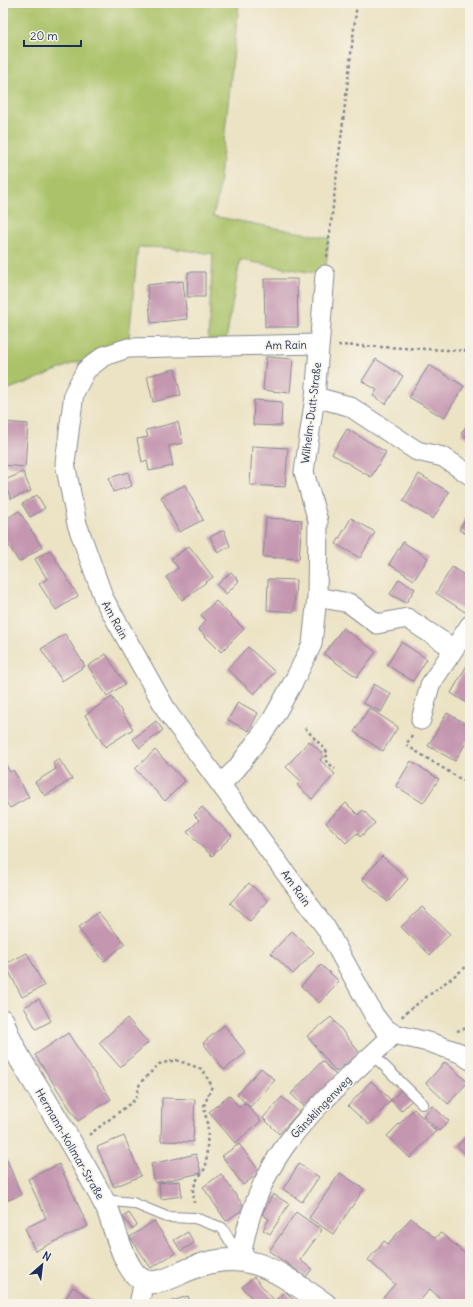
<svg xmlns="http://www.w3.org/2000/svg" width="473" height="1307" viewBox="0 0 473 1307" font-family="Delius,sans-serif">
<rect width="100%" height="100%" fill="#f7f3e8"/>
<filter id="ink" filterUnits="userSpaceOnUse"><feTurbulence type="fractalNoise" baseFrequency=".025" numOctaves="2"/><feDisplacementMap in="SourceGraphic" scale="8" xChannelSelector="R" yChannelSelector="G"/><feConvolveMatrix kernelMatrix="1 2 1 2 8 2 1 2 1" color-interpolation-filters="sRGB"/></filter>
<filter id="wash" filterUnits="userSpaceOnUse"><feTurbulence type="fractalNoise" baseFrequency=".012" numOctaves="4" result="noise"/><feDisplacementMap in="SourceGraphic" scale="16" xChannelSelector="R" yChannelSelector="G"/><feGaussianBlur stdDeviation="0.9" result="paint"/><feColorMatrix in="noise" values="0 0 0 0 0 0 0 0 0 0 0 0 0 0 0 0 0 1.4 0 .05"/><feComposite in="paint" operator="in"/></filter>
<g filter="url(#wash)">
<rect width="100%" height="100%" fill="#ece3c4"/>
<!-- green -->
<path fill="#aac268" stroke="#627863" d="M3,3H239L218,196L213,216L329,238L325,275L240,260L226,340H208L213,254L170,248L138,247L128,348L104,356L74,363L34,380L3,391Z"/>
<g id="blocks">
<!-- building -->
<path fill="#c496b0" d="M188,272H205V297H187Z
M264,279H297L298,327H265Z
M183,281L187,319L151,323L147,285Z
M266,357L293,359L290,393L263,390Z
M376,359L403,376L386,404L373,396L377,390L362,381Z
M429,365L464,386L444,418L409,397Z
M175,369L181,395L153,402L147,376Z
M254,400L282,402L281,426L253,425Z
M470,420V439L461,434Z
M3,422L28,424L25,467L3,465Z
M178,422L183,443L169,446L173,466L149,471L147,460L142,462L137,439L148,437L146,430Z
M347,429L386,452L371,477L332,454Z
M252,446L288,448L285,487L250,485Z
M23,472L31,491L11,499L3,481Z
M128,472L132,486L113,492L109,478Z
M419,474L449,492L433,519L403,501Z
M185,485L203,520L179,532L161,497Z
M37,495L45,508L30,517L22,504Z
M470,510V536L459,530Z
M19,511L42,547L19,562L3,536V521Z
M266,518L302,520L299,559L263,557Z
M351,518L375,532L360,558L336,544Z
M224,530L230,546L218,553L210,537Z
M403,542L428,558L414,580L389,564Z
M189,546L213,577L182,600L166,577L178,568L171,559Z
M50,550L78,596L56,610L39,584L47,579L35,559Z
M452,567L470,579V604L465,612L436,593Z
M231,572L239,581L226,594L217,585Z
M268,579L296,580L294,612L267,610Z
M399,579L415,589L406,603L390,594Z
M216,601L244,629L221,652L198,629L206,620L201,615Z
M343,628L376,652L357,677L324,654Z
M65,634L85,666L62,681L41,649Z
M401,642L427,659L413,681L387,665Z
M248,647L275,672L254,694L227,669Z
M106,654L125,684L107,696L88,666Z
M470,660V705L451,693Z
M374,684L391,694L381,712L363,703Z
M112,697L133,729L105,747L85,715Z
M238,702L258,713L249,731L228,720Z
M369,708L398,727L383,751L354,732Z
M447,713L470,726V736L455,761L428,746Z
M156,721L163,730L140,748L133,739Z
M309,741L324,755L320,760L335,774L312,799L297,785L301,781L286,767Z
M155,750L185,781L165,801L135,769Z
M59,759L72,779L45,796L35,782L56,769L53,763Z
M411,761L439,779L423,803L396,786Z
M5,764L10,772L13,770L29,797L10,808L3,797V765Z
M346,803L358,815L363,810L375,823L360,837L357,833L346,843L326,823Z
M202,807L232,836L212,856L187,832L199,820L194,815Z
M382,856L408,879L388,902L362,879Z
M249,883L268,901L250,921L230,903Z
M422,907L450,934L430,955L401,927Z
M98,912L125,944L104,961L78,928Z
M292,931L314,952L293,974L271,953Z
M27,953L44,986L22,997L5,964Z
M321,965L339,981L319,1003L301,986Z
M39,999L51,1021L36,1029L24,1007Z
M331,1017L360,1053L336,1072L307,1036Z
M127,1018L148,1043L120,1067L99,1043Z
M224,1025L246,1053L224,1070L203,1043Z
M68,1033L111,1099L78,1121L35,1055Z
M322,1061L337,1076L306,1108L291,1094Z
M445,1062L468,1082L448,1104L426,1083Z
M261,1068L275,1080L250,1107L237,1095Z
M371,1081L391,1100L402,1089L412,1100L401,1111L391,1100L369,1125L348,1106Z
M229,1095L239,1107L245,1103L261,1121L235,1143L209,1112Z
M282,1097L299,1112L279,1134L263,1118Z
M162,1098L195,1099L193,1142L161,1141Z
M432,1106L449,1121L439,1131L423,1116Z
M414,1109L436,1131L410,1158L387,1136Z
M470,1132V1158L457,1146Z
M124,1136L141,1176L114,1187L97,1147Z
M239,1144L260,1172L243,1185L222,1156Z
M196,1154L201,1173L155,1183L151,1164Z
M5,1155L21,1195L3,1202V1156Z
M59,1164L88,1226L35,1251L25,1228L46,1218L28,1179Z
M299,1164L319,1177L302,1202L283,1189Z
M340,1173L364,1189L333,1234L309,1218Z
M221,1174L245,1208L226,1221L203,1187Z
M180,1181L182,1196L161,1199L159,1183Z
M273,1194L289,1204L270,1234L263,1230L269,1219L262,1214Z
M296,1212L322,1230L300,1260L312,1269L306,1277L269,1251Z
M129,1213L137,1225L132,1229L123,1217Z
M411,1218L435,1238L441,1233L470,1258V1304H446L430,1289L417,1304H385L381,1300L395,1284L368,1260L384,1241L388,1244Z
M154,1221L175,1253L151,1268L130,1237Z
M188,1232L194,1243L181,1251L174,1240Z
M254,1277L275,1301L285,1291L298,1304H257L242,1287Z
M73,1287L98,1304H62Z
M188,1296L191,1304H163Z"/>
</g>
</g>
<g filter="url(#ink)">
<use href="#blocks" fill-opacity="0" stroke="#848991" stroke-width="1"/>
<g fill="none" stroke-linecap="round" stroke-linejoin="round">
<!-- service casing -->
<g stroke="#848991" stroke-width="12">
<path id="service" d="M373,1055L423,1104
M103,1200L133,1203L167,1217L195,1218L222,1228L240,1257"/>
</g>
<!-- minor casing -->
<g stroke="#848991" stroke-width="21">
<path id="minor" d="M319,344L128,348L104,356L86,370L74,393L65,463L77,524L104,599L168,713L326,928L374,1015L384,1028L394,1034L432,1043L460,1053L470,1060
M315,397L349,406L417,451L443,457L470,475
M317,597L349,603L377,624L407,618L454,649
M421,720L430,685L470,625
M221,784L237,768L272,720L295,679L312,644L317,597L318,521L304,472L315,397L325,275
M241,1259C246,1219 262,1178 285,1146C315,1104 357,1070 394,1034
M139,1304L144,1281"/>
</g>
<!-- tertiary casing -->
<g stroke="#848991" stroke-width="24">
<path id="tertiary" d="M3,1021C11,1047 27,1070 41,1093C64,1131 87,1168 107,1208C115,1227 125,1275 145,1281C160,1286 177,1274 190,1269C248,1245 279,1273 325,1304"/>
</g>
<!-- path -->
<path stroke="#848991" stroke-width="2.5" stroke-dasharray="3 3" stroke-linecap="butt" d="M327,257L357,3
M338,345L470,351
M305,728L328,753L325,760L335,769
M412,735L406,745L470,785
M402,1017L404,1014L470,964
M457,1031L470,1027
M89,1135L136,1099L140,1083L159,1064L176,1060L202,1069L212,1086L204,1106L208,1129L206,1167L196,1181L193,1190L194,1203"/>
<!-- service -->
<use href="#service" stroke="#fff" stroke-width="10"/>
<!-- minor -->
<use href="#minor" stroke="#fff" stroke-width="19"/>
<!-- tertiary -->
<use href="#tertiary" stroke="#fff" stroke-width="22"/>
</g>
</g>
<g text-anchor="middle" stroke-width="3.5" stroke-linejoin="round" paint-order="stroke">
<!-- street labels -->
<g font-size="11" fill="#1b2f5e" stroke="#f7f3e8">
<text transform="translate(286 345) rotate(-1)" y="4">Am Rain</text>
<text transform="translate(311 413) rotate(-83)" y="4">Wilhelm-Dutt-Straße</text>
<text transform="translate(115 620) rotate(61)" y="4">Am Rain</text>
<text transform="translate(296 888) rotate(54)" y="4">Am Rain</text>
<text transform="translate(321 1107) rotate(-46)" y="4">Gänsklingenweg</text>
<text transform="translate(70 1144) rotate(60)" y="4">Hermann-Kollmar-Straße</text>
</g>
</g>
<!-- margin -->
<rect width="473" height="1307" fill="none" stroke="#f7f3e8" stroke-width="16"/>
<!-- north arrow -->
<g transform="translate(42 1265) rotate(28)" stroke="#f7f3e8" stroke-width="3" paint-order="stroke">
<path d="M0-3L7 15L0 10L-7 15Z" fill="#1b2f5e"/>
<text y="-6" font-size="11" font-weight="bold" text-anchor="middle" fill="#1b2f5e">N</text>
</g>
<!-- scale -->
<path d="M24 40v6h57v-6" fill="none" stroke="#1b2f5e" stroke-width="2"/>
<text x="30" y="40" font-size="12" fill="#1b2f5e" stroke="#f7f3e8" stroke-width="3" paint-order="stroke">20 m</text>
</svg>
